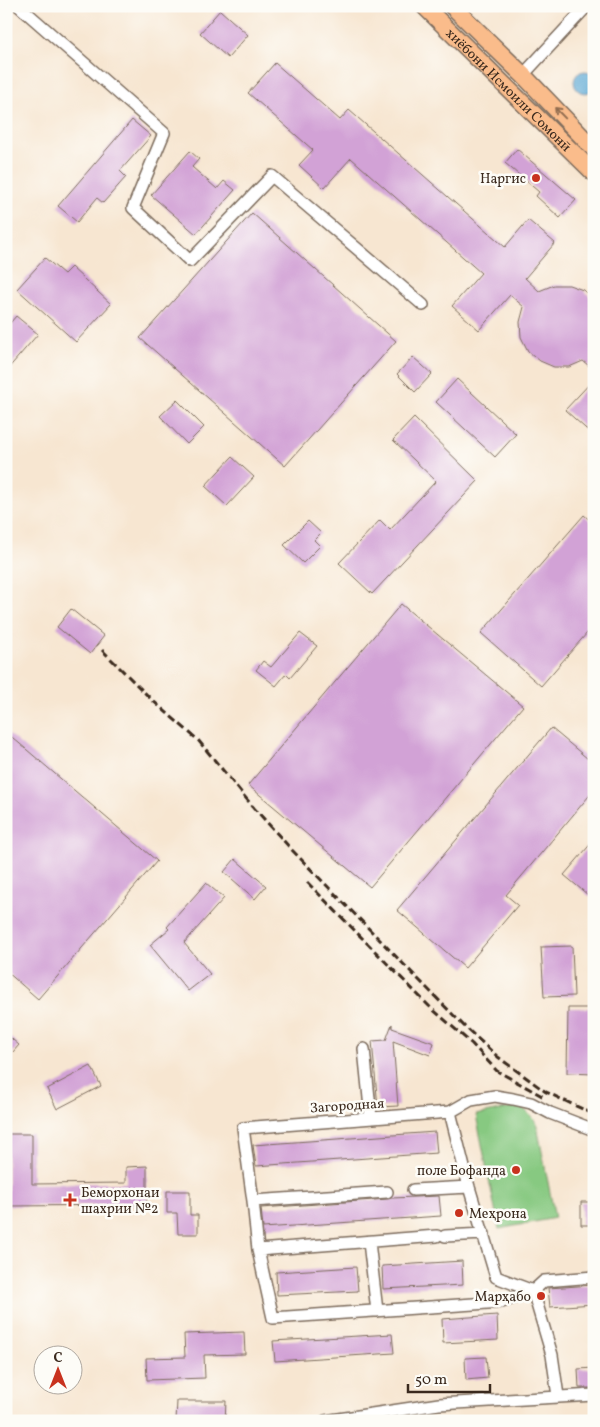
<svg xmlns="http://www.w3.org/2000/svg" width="600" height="1427" viewBox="0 0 600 1427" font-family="Vollkorn,serif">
<rect width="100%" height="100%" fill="#fdfcf7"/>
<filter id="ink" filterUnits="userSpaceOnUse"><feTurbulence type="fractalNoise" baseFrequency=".02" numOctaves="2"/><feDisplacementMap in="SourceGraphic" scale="10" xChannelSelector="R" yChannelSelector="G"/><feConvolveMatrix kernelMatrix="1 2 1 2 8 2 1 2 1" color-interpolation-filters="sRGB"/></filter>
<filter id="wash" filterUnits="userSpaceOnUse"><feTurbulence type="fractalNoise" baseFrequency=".0096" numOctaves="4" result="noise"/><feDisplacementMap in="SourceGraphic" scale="20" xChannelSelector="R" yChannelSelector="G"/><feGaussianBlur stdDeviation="1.12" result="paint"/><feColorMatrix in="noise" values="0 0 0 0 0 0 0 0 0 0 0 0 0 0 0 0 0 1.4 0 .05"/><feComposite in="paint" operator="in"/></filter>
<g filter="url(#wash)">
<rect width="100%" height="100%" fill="#f7e6d1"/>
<!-- green -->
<path fill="#87c981" stroke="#617a50" d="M521,1106L536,1121L555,1218L499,1229L476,1115Z"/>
<!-- water -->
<path fill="#5ba8d4" stroke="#4b6979" d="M574 82a11 11 0 1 1 22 0a11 11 0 1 1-22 0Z"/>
<g id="blocks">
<!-- building -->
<path fill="#d2a2d6" d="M220,10L248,35L228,58L200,33Z
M275,63L340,120L349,110L505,247L528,220L555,243L525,278L539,291L554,285H569L583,290L594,300V370L583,361L569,367H554L540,361L528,351L521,337L520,322L524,307L510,295L479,330L452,306L481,273L351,158L324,188L299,165L313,150L248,93Z
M132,120L151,136L120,171L126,177L103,203L97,198L77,222L58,206Z
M517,149L576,200L560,218L536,196L539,192L505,163Z
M190,151L199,159L192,167L217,189L224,181L235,190L196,234L151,195Z
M252,213L396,341L285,466L140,338Z
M45,258L64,274L71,267L111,304L76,342L17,289Z
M16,316L38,334L6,371V328Z
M413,357L432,374L415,392L397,374Z
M457,379L516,434L495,457L436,402Z
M594,379V436L565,410Z
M177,400L204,427L187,444L160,416Z
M414,418L478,481L372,594L339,563L380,520L390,530L436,481L393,440Z
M232,457L254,477L227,506L205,486Z
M584,515L594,524V625L541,686L481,633Z
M308,521L321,533L314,540L320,546L303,563L284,545Z
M401,604L523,706L370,887L248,785Z
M71,609L104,636L90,654L57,627Z
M300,633L317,646L290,678L286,674L276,686L256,670L263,661L271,667Z
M551,728L594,764V790L506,895L518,905L465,968L397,910Z
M6,732L157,861L38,999L6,971Z
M594,840V900L564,875Z
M235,859L266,886L255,899L224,872Z
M206,883L224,898L184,943L210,974L188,991L150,945L169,929L167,927Z
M572,946L574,996L544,997L541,947Z
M568,1008H594V1074L567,1073Z
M392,1024V1028L434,1043L430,1055L393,1041L398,1106L378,1107L372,1041L386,1040Z
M6,1034L19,1045L6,1060Z
M91,1066L101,1086L57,1109L47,1089Z
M435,1132L437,1153L256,1166L253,1145Z
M7,1134H32V1184L126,1183V1167L147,1166V1205L8,1206Z
M167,1191H190V1215H198V1234H178L177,1213H167Z
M439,1196L441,1216L263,1228L261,1208L388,1199L392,1198Z
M581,1202H594V1225H581Z
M462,1261L463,1285L383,1289L382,1266Z
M356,1267L358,1291L277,1295L276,1272Z
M594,1285V1304L550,1307L548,1288Z
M497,1315L498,1340L443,1343L442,1319Z
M244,1332L245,1354L204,1355L205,1378L147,1380L146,1358L185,1357L184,1334Z
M392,1334L394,1353L275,1361L273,1341Z
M486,1357L488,1378L466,1380L465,1358Z
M594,1368V1388H579L578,1369Z
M177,1401H226L225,1421H176Z"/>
</g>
</g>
<g filter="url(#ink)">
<use href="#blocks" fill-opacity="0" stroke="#7d6c5d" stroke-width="1"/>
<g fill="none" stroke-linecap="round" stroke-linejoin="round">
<!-- minor casing -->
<g stroke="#7d6c5d" stroke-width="14">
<path id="minor" d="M19,6L164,133L133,208L190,261L272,176L423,305
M523,75L587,6
M364,1049L371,1118
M450,1112L469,1187L496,1277L533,1291L552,1355L558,1396
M594,1130L550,1113L531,1103L513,1099L495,1096L471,1100L450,1112L243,1128L253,1201L258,1250L273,1318L502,1302L533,1291L544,1281L594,1277
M413,1190L469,1187
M253,1201L387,1192
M445,1236L484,1234
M369,1242L377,1311
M258,1250L437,1236
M325,1421L439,1404L594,1395"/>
</g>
<!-- highway casing -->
<g stroke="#7d6c5d" stroke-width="19">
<g id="highway">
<path id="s1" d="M424,6L594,173"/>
<path d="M452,6L523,75L594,149"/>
</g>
</g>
<!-- minor -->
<use href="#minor" stroke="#fff" stroke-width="11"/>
<!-- highway -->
<use href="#highway" stroke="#fabc8b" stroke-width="16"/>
<!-- rail -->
<path stroke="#3b2a1e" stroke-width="3" stroke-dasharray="8 4" stroke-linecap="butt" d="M102,650L151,699L198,740L254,808L292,850L464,1026L498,1057L546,1092L591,1113
M307,882L429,1006L472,1044L497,1071L544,1097"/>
</g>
<!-- one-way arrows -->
<defs><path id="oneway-shaft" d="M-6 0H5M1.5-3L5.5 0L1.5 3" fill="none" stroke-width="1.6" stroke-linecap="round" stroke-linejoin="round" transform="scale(1.25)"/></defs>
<use stroke="#916c4f" href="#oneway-shaft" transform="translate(560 113) rotate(-134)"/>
</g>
<!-- markers -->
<g fill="#c8321e" stroke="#fdfcf7" stroke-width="2">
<circle cx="536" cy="178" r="5"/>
<circle cx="516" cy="1170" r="5"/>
<path d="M67.5 1192.5h5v5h5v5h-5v5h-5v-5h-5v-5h5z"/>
<circle cx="459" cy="1213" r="5"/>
<circle cx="541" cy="1296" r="5"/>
</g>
<g text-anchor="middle" stroke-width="5" stroke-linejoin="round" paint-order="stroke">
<!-- street labels -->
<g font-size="14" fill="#3b2a1e" stroke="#fdfcf7">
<text dy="5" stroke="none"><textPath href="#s1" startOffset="119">хиёбони Исмоили Сомонӣ</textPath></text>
<text transform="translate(347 1105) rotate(-4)" y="5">Загородная</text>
</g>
<!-- poi labels -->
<g font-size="14" fill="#3b2a1e" stroke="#fdfcf7" text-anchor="end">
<text x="526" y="183">Наргис</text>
<text x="506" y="1175">поле Бофанда</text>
<text x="81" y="1197" text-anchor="start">Беморхонаи<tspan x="81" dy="16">шахрии №2</tspan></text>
<text x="469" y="1218" text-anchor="start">Меҳрона</text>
<text x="531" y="1301">Марҳабо</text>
</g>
</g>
<!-- margin -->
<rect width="600" height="1427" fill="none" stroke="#fdfcf7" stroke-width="25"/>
<!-- north arrow -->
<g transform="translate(58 1370)"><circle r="24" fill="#fdfcf7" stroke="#afa8a0"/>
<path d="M0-4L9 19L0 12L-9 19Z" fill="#c8321e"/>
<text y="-8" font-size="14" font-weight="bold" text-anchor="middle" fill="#3b2a1e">С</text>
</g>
<!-- scale -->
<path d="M408 1384v8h82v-8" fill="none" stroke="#3b2a1e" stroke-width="2.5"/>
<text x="415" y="1384" font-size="15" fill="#3b2a1e" stroke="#fdfcf7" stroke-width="4" paint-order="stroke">50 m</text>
</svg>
